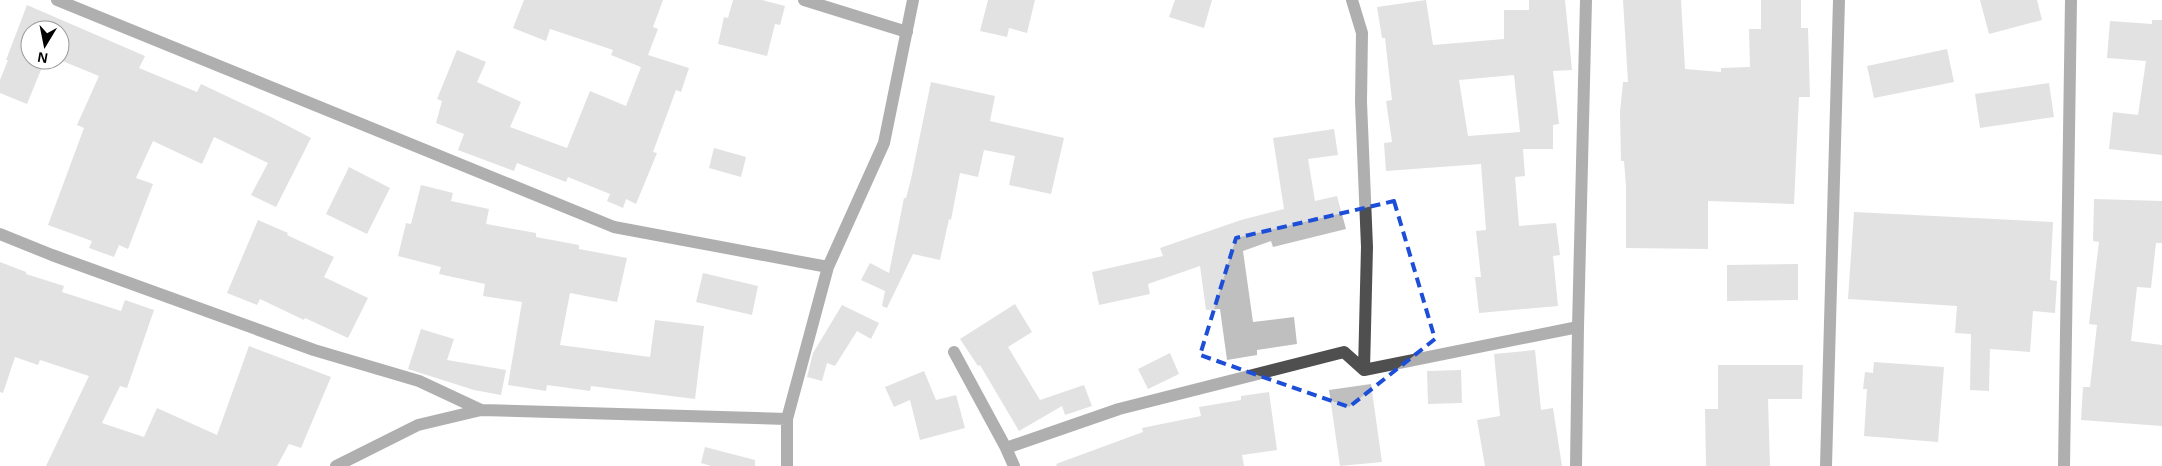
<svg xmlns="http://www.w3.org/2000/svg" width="2162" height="466" viewBox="0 0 2162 466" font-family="Arial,sans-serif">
<rect width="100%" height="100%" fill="#fff"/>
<!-- building -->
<path fill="#bfbfbf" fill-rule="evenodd" d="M524,0H663L653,27L658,29L648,55L689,68L681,92L676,90L653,152L657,153L636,204L626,199L623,208L607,201L610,194L568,177L566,182L517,163L514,171L458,150L464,134L436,123L442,101L437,99L457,50L486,62L477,82L521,102L510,127L567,148L590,91L626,106L641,67L611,55L613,50L550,29L546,41L513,28Z
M733,0H762L785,6L780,25L775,24L767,56L718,44L724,17L728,18Z
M988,0H1035L1027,33L1009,28L1007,37L980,31Z
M1175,0H1212L1204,28L1169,17Z
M1426,0L1433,45L1504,39V10H1529V0H1565L1572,70L1553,71L1559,124L1553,125V149H1523L1525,176L1515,177L1519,226L1556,223L1560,255L1553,256L1558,306L1479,313L1475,277H1481L1476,231L1486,230L1481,164L1386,171L1384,143L1392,142L1386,101L1392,100L1385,38H1382L1377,7ZM1514,75L1520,132L1468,136L1459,80Z
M1623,0H1681L1685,69L1721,72V68L1750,67L1749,29H1761V0H1801V28H1808L1810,97H1799L1794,204L1708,201V249L1626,248V186L1624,161H1621L1620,112L1623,82H1628Z
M1980,0H2037L2042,20L1989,34Z
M27,5L145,56L139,68L197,92L201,84L271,117L311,138L276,207L251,195L268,163L214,137L202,164L153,141L136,178L153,184L128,249L119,245L114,257L89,248L92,241L48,225L84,128L77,125L99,76L60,60V30H30V60H45L27,104L0,93V80L8,60H6Z
M2152,20H2162V155L2109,149L2113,112L2138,115L2146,61L2107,58L2110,21L2152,24Z
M1947,49L1954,82L1874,98L1867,66Z
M931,82L995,96L990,121L1064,138L1051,194L1009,185L1015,156L984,150L978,177L960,173L951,220L949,219L940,260L913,254L887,308L882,306L885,291L861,280L870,263L889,273L904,198H906L911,179Z
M2049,83L2054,117L1980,128L1975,94Z
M1334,129L1338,155L1308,159L1315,201L1337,196L1346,229L1273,247L1271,241L1243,251L1253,322L1294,317L1297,344L1257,350V355L1227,360L1220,309L1206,310L1200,266L1148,284L1150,294L1099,305L1092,272L1163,256L1160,248L1241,220L1284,209L1273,138Z
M714,148L746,157L741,177L709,168Z
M349,167L390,188L367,234L326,214Z
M421,185L453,193L451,201L489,209L486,224L536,233V237L579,245V249L627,258L617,302L570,293L560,345L650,357L655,320L704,326L695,399L591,386L590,391L547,385L546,391L508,385L522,302L483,296L485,284L439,274L441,267L398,256L406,223L411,224Z
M2094,199L2162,201V243H2156L2151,288L2137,287L2131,341L2162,345V426L2081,420L2083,387H2090L2097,325L2089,324L2099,242L2093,241Z
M1854,212L2053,222L2050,280L2057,281L2055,313L2033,311L2030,352L1990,349L1989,391L1970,390L1971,334L1955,333L1957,306L1848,299Z
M258,220L288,233L287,235L334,257L324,277L368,298L348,338L305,318L304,320L260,299L257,305L227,293Z
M0,262L26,272V274L64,286L62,292L121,311L125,300L154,310L127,388L120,386L102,423L144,437L157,408L217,435L249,346L331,377L301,448L289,444L277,466H46L89,376L40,360L38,365L15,357L3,393L0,392Z
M1798,264V300L1727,301V265Z
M703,273L758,286L752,315L696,302Z
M1015,304L1032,332L1008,347L1040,400L1084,385L1092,406L1065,415L1062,406L1019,431L980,365L978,366L960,339Z
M842,305L879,323L871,339L857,331L835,366L827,363L822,381L807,377L813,353Z
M421,329L454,339L447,360L506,370L501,395L474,390L408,369Z
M1535,350L1541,410L1553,408L1562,466H1485L1477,420L1500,416L1494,354Z
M1170,353L1179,374L1148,389L1138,369Z
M1874,362L1944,367L1938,442L1864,436L1867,389H1863L1865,372L1873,373Z
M1718,365H1803L1802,399H1768L1770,466H1706L1705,409H1718Z
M1461,370L1462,403L1428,404L1427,371Z
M924,371L936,400L956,395L965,428L920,440L910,400L894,407L885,387Z
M1371,384L1382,462L1340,466L1329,390Z
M1269,392L1277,450L1242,455L1244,466H1057L1056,464L1143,432L1142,428L1201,416L1199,407L1241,400V396Z
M705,447L755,460V466H711L701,463Z"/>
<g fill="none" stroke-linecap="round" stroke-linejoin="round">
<!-- minor -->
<path stroke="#4f4f4f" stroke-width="12" d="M57,0L614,227L828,267
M804,0L907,32
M1352,0L1362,33L1361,102L1367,247L1364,370
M0,234L52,255L314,350L419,381L481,410
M954,352L1006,448L1014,466
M1006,448L1119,409L1344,352L1364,370L1578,327
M336,466L418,425L481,410L787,419
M787,466V419L828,267L884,143L913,0
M1576,466L1578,327L1586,0
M1826,466L1839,0
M2064,466L2071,0"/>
</g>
<!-- marked area -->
<path d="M0 0H2162V466H0ZM1394,201L1435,339L1349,407L1200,355L1236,238Z" fill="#fff" fill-opacity=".55" fill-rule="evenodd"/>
<path fill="none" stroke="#1d4ed8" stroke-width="4" stroke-dasharray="10 6" stroke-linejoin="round" d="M1394,201L1435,339L1349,407L1200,355L1236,238Z"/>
<!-- north arrow -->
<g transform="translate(45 45) rotate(190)"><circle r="24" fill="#ffffff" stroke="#999999"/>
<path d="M0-4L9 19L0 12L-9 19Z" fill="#000000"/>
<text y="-8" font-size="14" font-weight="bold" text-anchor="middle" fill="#000000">N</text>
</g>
</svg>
